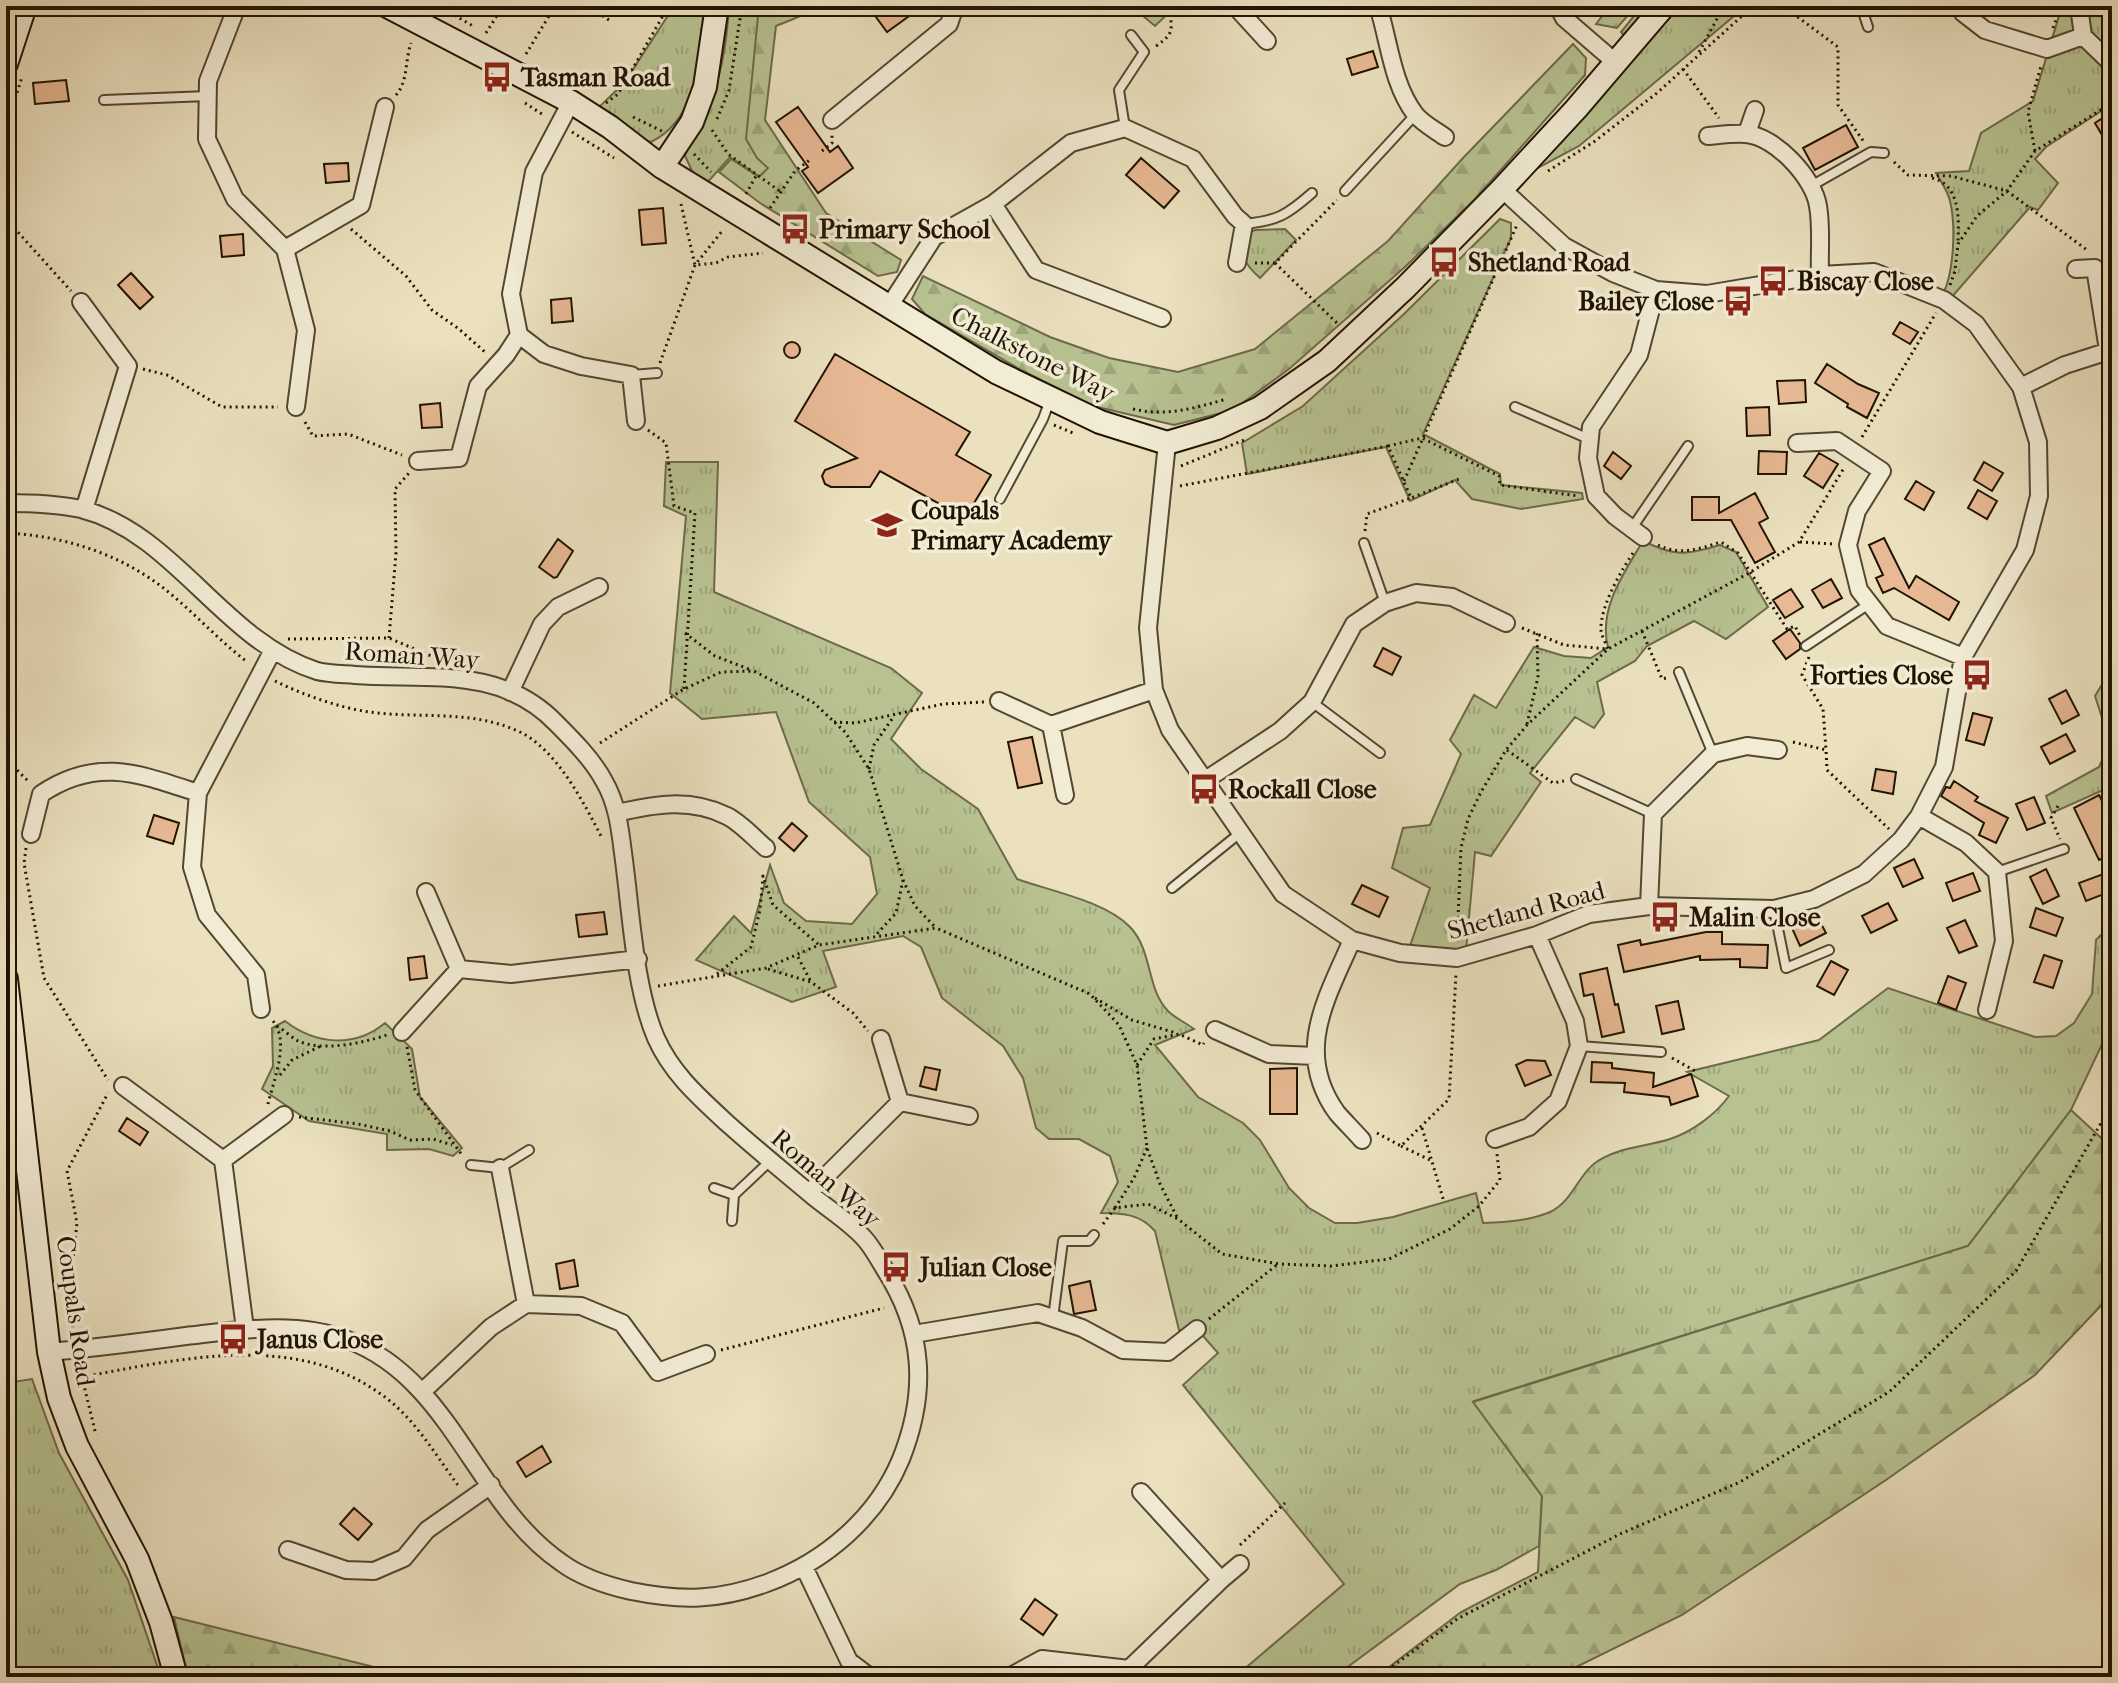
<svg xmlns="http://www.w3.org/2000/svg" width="2118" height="1683" viewBox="0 0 2118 1683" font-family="'IM FELL French Canon',serif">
<defs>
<pattern id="grass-tufts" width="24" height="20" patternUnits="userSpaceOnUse" patternTransform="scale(2)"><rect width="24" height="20" fill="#b8c291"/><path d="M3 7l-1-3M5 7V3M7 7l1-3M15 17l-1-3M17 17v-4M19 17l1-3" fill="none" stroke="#9ea67b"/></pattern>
<pattern id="forest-firs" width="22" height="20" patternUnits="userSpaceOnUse" patternTransform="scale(2)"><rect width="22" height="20" fill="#b8c291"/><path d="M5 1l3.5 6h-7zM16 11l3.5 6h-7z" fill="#9ea67b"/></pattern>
</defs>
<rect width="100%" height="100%" fill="#ebe1bf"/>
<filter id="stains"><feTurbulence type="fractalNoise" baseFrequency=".0025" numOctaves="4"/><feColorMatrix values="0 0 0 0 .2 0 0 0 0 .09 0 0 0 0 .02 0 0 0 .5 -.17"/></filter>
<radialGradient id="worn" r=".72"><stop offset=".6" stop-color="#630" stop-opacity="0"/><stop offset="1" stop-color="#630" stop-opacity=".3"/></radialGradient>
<!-- grass -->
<path fill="url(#grass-tufts)" stroke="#6c6a4a" stroke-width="2" d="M663,6H707C700,53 700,118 651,142L635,137L596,110L624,83L667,17Z
M729,6H761L755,70L772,165L762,178L730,157L707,183L693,173L685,156C690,139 700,127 707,111C722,77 727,42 729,6Z
M1131,6H1176L1155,26Z
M1642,6H1746L1579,146L1523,176L1633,46L1621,32Z
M2062,6H2112V104L2046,147L2035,159L2058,183L2038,210L2030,207L1951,298L1943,294C1954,272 1956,226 1950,201C1948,191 1941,182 1936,173L1969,171L1981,133L2033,101Z
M1500,219L1511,223V238L1423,434L1500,474L1501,485L1582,493L1583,499L1521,509L1472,499L1455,480L1410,501L1386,447L1247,474L1242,443L1303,406L1404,314Z
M1285,229L1296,240L1260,278C1240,260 1243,257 1249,233L1255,230Z
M666,462H718L714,592L891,668L922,693L891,739L921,769L978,809L1017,879C1050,891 1105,901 1130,927C1153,951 1146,988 1168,1011C1175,1018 1186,1023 1194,1029L1155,1045L1198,1097L1243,1123L1260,1140L1289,1188L1309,1208L1335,1223H1357L1393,1217L1476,1193L1483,1223C1505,1222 1529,1221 1550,1212C1572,1202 1579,1174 1595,1163C1617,1147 1645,1147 1670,1139C1692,1132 1716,1114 1729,1096L1687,1072L1819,1040L1888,988L2035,1037L2056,1036L2074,1023L2092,994L2096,940L2112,924V1023L2071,1110L1968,1246L1474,1401L1542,1496L1539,1546L1496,1570L1460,1584L1334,1677H1235L1344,1584L1183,1385L1218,1353L1197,1329L1179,1330L1155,1231C1140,1214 1123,1213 1101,1213L1118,1182L1110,1156L1079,1139H1049L1036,1128L1023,1078L1003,1046L942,998L921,947L903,936L823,951L836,987L792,1002L696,960L734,916L751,933L770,865L784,903L806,921L852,924L877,894L870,857L809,802L776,712L702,719L670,693L686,516L664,506Z
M1643,541C1676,557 1686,555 1720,545L1736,552L1768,607L1726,639L1694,621L1647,646L1635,661L1597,682L1604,714L1594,728L1575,717L1530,773L1541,782L1491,856L1475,852L1466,951L1410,946L1430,888L1392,868L1403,828L1430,825L1461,754L1450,740L1474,695L1496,708L1534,647L1564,656L1591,658L1608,647C1598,609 1624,573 1643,541Z
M2112,668V786L2052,813L2046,796L2099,767L2110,743L2095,696Z
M285,1021C316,1045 355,1048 385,1023L412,1049L420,1097L462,1148L453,1156L429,1149L387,1150V1134L309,1121L262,1089L273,1066L272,1028Z
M32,1379L59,1453L128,1580L161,1677H6V1383Z"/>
<!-- forest -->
<path fill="url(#forest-firs)" stroke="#6c6a4a" stroke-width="2" d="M759,6H802L803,15L776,26L765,120L826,213L901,260L897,272L878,276L760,203L719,172L731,159L759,177L768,168L757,158L746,139Z
M1610,6H1636L1617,28L1596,24Z
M1573,44L1586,58L1585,75L1475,199L1406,266L1289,369L1233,410L1174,425L1093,406L1021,370L925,314L912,299L923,276L1050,337L1109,358L1178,372L1255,349L1388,241L1463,158Z
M2071,1110L2112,1148V1294L2035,1375L1886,1480L1682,1615L1556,1677H1376L1461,1612L1538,1572L1542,1496L1473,1402L1968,1246Z
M174,1617L414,1677H188Z"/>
<!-- building -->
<path fill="#e7b994" stroke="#211302" stroke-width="2" d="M868,6H923L887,32Z
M1373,51L1378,67L1352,75L1347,59Z
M66,80L69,101L35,104L33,83Z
M798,107L830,152L838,146L853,168L818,193L802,171L808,167L776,122Z
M2112,112V152L2095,123Z
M1846,125L1858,147L1815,170L1803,148Z
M1141,158L1179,191L1164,208L1126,175Z
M348,163L349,181L326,183L324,164Z
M663,208L666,243L642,245L639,210Z
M243,234L244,255L222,257L220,236Z
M131,273L153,297L140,309L118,285Z
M571,298L573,321L552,323L551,300Z
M1900,322L1918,332L1910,344L1893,334Z
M784 350a8 8 0 1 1 16 0a8 8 0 1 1-16 0Z
M835,354L970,432L956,455L991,475L965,518L880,471L870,487H831L825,484L822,476L825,470L857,458L795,421Z
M1827,364L1858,384L1879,393L1867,418L1847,407L1848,404L1815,383Z
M1805,380L1806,402L1779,404L1777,381Z
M440,403L442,427L422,428L420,405Z
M1769,407L1770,435L1747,436L1746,408Z
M1759,451L1787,452L1786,474H1758Z
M1613,452L1631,466L1621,479L1604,466Z
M1819,453L1838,464L1823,488L1804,476Z
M1984,462L2003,473L1992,491L1974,480Z
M1916,481L1934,492L1924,510L1905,499Z
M1978,490L1997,501L1987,519L1968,508Z
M1755,493L1768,518L1759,523L1775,552L1755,563L1731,520H1692V497H1719V513Z
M1884,538L1909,588L1916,576L1959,602L1949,620L1894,588L1883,593L1876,578L1883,575L1869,545Z
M558,539L573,551L557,577L554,578L539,567Z
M1831,579L1842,598L1823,608L1812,590Z
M1791,589L1803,607L1785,618L1773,600Z
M1790,629L1800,643V649L1786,659L1773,641Z
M1383,648L1401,657L1392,675L1374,666Z
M2066,690L2079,715L2062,724L2049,699Z
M1973,713L1992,718L1984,745L1966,740Z
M2066,734L2075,751L2050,764L2041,747Z
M1032,737L1042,783L1018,788L1008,742Z
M1876,769L1896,772L1893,794L1872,790Z
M1954,781L1978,797L1975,801L2008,818L1996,843L1979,835L1984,823L1941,796L1946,787L1950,788Z
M2099,795L2112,820V854L2099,860L2074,808Z
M2034,797L2045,823L2027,830L2016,804Z
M154,815L179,823L173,844L147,836Z
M792,823L807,836L794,851L779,838Z
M1914,859L1923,878L1903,887L1894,868Z
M2046,869L2059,896L2043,904L2030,877Z
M1973,873L1980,891L1953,901L1946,883Z
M2106,873L2112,891L2086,901L2079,883Z
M1362,885L1388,897L1379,917L1352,904Z
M1888,903L1897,920L1871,933L1862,916Z
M2036,908L2063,918L2056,936L2030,927Z
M604,912L607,934L579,937L576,915Z
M1817,916L1826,933L1800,946L1792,928Z
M1965,920L1977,946L1959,953L1947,928Z
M1706,932H1722V944L1768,945L1767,968L1740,967V959L1700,960V956L1624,972L1618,945L1640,940L1641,945Z
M2044,955L2062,961L2053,988L2034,982Z
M424,956L427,978L410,980L408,958Z
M1831,961L1848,970L1834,995L1817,986Z
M1607,968L1615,1005L1618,1004L1624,1032L1602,1037L1593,994L1584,996L1580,974Z
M1948,976L1966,983L1956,1010L1938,1003Z
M1678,1001L1684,1029L1662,1034L1656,1006Z
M1527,1060L1545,1061L1551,1075L1525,1086L1516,1065Z
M1592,1062L1612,1063V1068L1654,1073L1653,1087L1691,1074L1698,1096L1671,1105L1669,1097L1624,1092L1625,1083L1591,1082Z
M925,1067L940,1070L936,1090L920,1086Z
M1297,1068V1114H1270V1069Z
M127,1118L148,1132L140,1145L119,1131Z
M574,1260L578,1286L560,1289L556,1264Z
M1090,1281L1096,1310L1074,1314L1069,1286Z
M542,1446L551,1462L526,1477L517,1462Z
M354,1508L372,1524L358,1540L340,1524Z
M1035,1599L1057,1615L1043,1635L1021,1619Z"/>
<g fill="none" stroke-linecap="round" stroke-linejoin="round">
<!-- lane casing -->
<g stroke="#544631" stroke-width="12">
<path id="lane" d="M1861,6L1868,27
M104,100L208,96
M1125,128L1119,90L1144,52L1131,35
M1811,186L1871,152L1884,153
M1345,191L1415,115
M1244,224C1277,221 1287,215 1312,193
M631,375L657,373
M1515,407L1589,439
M1000,499L1043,419L1050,400
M1632,528L1688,446
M1364,543L1385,603
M1806,646L1869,604
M1679,672L1713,754
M1312,702L1380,753
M1576,779L1653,814
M1997,872L2064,849
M1172,888L1240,833
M1774,909L1786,968L1829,950
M1579,1046L1661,1052
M471,1165L500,1168L529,1150
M714,1188L734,1195L732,1221
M734,1195L770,1161
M1053,1318L1063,1241H1089L1094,1235"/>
</g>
<!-- street casing -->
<g stroke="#544631" stroke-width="20">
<path id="street" d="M237,6L208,81L207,139L235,199L285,249L306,330L296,407
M1235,6L1267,41
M1378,6C1389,40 1392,84 1415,114C1422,123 1435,130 1445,137
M1558,6L1564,18L1615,62
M1959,6L1963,13L1985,30L2047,49L2083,36
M2079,6L2083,36L2112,64
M571,102L534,172L511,294L519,335L544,354L581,366L631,375L636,421
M832,120L949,24L955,6
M1747,133L1755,110
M1708,136C1720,135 1734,133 1746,134C1775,136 1814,178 1818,206C1822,228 1819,253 1820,275
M993,204L1036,270L1162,318
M285,249L361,205L385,107
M2076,269L2095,268L2108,350
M81,302L128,366L84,510
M888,308L934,237L993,204L1071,143L1125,128L1193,159L1235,216L1244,224L1237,263
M2021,387L2065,365L2112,350
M1167,443L1148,628L1154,690L1170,730L1283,894L1352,940L1400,953L1457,958L1537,935L1589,914L1649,906L1774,909L1814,899L1864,874L1901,840L1919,816L1944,767L1963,657L2025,550L2039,496L2038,442L2021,387L1976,324L1944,300L1874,272L1820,275L1707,294L1656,290L1613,273L1564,246L1502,189
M1797,443L1837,441L1882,471L1857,511L1848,545L1859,590L1887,626L1963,657
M418,461L459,458L478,386L506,355L519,335
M6,503C31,503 57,504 81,509C175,533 223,641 317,671C329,674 343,674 355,675C426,680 500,665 556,723C572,739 593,760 604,781C617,803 620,828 623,853C631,909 634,987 656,1038C672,1074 700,1098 728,1124C756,1149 785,1173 814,1197C830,1210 849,1222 863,1237C871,1245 878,1258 884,1268C924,1330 928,1391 901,1459C877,1517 826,1561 767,1583C718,1601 681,1601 631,1591C609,1586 581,1577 562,1563C475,1504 452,1379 348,1340C297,1320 239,1330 186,1336C141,1342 95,1348 49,1352
M1643,537L1615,516L1596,496L1588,458L1591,427L1639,355L1656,290
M510,692L542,624L558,607L599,587
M999,701L1051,725
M1051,725L1154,690
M1051,725L1065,795
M1204,781L1280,731L1312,702L1354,624L1385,603L1416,593L1452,597L1506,623
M198,793L192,867L207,915L256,975L261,1009
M617,813C655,804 691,798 727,816C741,823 754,838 766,848
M1919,816L1966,843L1997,872L2004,941L1987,1010
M31,834L41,794C97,756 140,774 198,793L273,650
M426,892L459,969L511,974L638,959
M1649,906L1653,814L1713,754L1747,746L1778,750
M1352,940C1327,998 1293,1052 1337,1113C1345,1122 1354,1131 1362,1140
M1215,1030L1269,1054L1315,1056
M402,1032L459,969
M123,1086L223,1160
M900,1102L969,1116
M1495,1139L1529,1127L1558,1101L1579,1046L1575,1021L1537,935
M500,1168L526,1304
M809,1193L900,1102L881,1039
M245,1329L223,1160L284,1115
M914,1334L1038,1313L1082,1328L1123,1350L1168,1352L1197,1329
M423,1391L491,1327L526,1304L581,1306L622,1323L658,1372L706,1354
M1141,1492L1221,1580
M288,1550L346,1570L374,1571L404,1558L427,1530L491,1485
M804,1567L849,1661L870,1677
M1009,1677L1042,1659L1129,1669L1221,1580L1240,1564"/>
</g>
<!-- secondary casing -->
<g stroke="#211302" stroke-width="26">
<path id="secondary" d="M387,6L571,102L610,127L662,167L996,372L1100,422L1167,443L1217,428L1260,408L1327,361L1406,287L1502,189L1576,109L1664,6
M6,64L25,6
M662,167L692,122L705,87L717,6
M6,979L49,1352L59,1398L77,1446L137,1559L161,1622L176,1677"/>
</g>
<!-- path -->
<path stroke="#211302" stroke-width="3" stroke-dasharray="2 4" stroke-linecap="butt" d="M350,6L369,14
M439,6L473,26
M587,6L609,20
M1783,6L1838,47V105L1864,142
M2053,28L2061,6
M486,33L503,6
M1156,46C1178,31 1169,29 1171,6
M1699,52L1724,6
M526,54L555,6
M1683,69L1719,118
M396,95C408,82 405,60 411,43
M525,103L545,116
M606,103L618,94L664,14L659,6
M633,117L662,131
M717,119L729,90L742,6
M6,127L22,77
M712,130L728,154L781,192
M572,132L614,158
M822,151L832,143V135
M2035,151L2028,112L2041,66
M694,154L711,172
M1894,162L1908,175L1951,176L2007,191L2087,250
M1548,171L1595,141L1657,93L1753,6
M1932,178C1960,184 1959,218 1958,242
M746,194L756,176
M681,204L695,265L716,263L728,257L763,253
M770,208L795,171L811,159
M6,219L71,291
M351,229L406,276L432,310L459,329L486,353
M1255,263H1275L1337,200
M1275,263L1338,324
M1950,285L1955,271L1958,244L1977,216L2007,191L2035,151L2112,103
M660,363L695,265L723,230
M143,369L167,375L222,407H278
M1133,409C1167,417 1194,408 1227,399
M305,422L313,436L348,434L402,455
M1054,425L1073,433
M648,430L666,443L674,506L695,513L684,689
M1862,437L1936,313
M1388,446L1422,438L1499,476L1500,485L1578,496
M1181,466L1244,440
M1404,481L1517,225
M1180,486L1388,446L1411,498L1459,479
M1365,531L1367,514L1411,498
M6,533C66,536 125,555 172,595C197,616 220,641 246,661
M1800,542L1833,544
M1658,545C1679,556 1699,549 1721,542L1738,553L1787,629L1795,626L1800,636
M1522,628L1564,645L1608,649C1606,643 1601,635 1601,630C1600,606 1622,569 1635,550
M1642,631L1662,679L1666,678
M685,633L715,656L751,670
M389,638L396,553L395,489L409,473
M288,639L389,638L431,656L444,659
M1809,657L1802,675L1823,709L1826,750
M275,681C304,695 337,707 369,712C420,719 471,709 520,732C557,750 584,803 602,838
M834,722L855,723L943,704L984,702
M1527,724L1538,677L1537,633
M1793,742L1826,750L1827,770L1889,829
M600,743L684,689L721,672L754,671L814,703L845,732L869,769L903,880L896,913L876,935
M6,749L16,769L29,782
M1507,750L1553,783L1564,781
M869,769L874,745L894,716
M2058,806L2051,818L2060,839
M26,848L24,863L44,978L108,1080
M903,880L915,906L936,928
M1457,942L1461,848L1468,819L1481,792L1506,750L1527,725L1608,649L1749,573L1799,542L1844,468
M798,957L811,982
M768,969L811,982L853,1013L868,1031
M717,974L751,947L760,910L763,876L773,905L819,945
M658,986L766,968L819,945L936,928L1090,994L1119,1025L1137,1065L1147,1148L1160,1184L1178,1219
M1095,998L1132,1020L1176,1033
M277,1026C284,1030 291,1037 298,1041C323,1052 362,1043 387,1035
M407,1047L415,1090L462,1155
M1672,1058L1697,1072
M1137,1065L1154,1039L1179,1034L1203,1045L1204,1043
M280,1075L292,1060L321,1046
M268,1104C273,1082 291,1040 272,1020
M299,1117L358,1124L390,1131L410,1140L433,1139L452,1145
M2101,1123L2112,1134
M1422,1128L1444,1202
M1377,1133L1401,1146L1449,1099L1456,974
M1401,1146L1430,1160
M1147,1148L1134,1178L1115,1208L1148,1204L1178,1219L1222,1254L1279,1264L1331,1266L1389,1259L1450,1229L1479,1206L1500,1180L1497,1154
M1103,1224L1115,1208
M1209,1319L1278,1264
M74,1333L68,1301L77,1223L67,1171L108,1093
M721,1350L884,1308
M79,1365L96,1435
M82,1377C180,1359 295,1331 382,1395C415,1418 436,1456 460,1488
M1240,1545L1285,1503
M1378,1677L1457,1619L1620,1534L1740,1482L1889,1392L2016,1271L2101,1123L2112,1109"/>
<!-- lane -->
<use href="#lane" stroke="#f2ecd5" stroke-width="8"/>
<!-- street -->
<use href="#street" stroke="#f2ecd5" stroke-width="16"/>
<!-- secondary -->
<use href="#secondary" stroke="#f2ecd5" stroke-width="22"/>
</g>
<!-- icons -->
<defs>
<g id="bus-bare" transform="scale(2.4)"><path d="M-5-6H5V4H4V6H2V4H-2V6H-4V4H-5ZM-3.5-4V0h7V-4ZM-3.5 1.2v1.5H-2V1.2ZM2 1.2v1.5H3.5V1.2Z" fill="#8f2418" stroke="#f2ecd5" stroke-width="2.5" paint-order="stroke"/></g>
<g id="school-bare" transform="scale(2.4)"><path d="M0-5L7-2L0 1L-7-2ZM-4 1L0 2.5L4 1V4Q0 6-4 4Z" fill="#8f2418" stroke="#f2ecd5" stroke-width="2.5" paint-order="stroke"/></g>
</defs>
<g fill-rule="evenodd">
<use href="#bus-bare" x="497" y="77"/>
<use href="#bus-bare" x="795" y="229"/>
<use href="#bus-bare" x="1444" y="262"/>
<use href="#bus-bare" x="1773" y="281"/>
<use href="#bus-bare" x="1738" y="301"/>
<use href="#school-bare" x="887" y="525"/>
<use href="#bus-bare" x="1977" y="675"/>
<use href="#bus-bare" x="1204" y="789"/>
<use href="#bus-bare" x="1665" y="917"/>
<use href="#bus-bare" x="896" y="1267"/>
<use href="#bus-bare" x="233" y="1339"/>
</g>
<g text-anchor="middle" stroke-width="7" stroke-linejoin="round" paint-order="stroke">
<!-- poi labels -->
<g font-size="26" font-weight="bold" fill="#211302" stroke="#f2ecd5" text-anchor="start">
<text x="521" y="86">Tasman Road</text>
<text x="819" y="238">Primary School</text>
<text x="1468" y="271">Shetland Road</text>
<text x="1797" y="290">Biscay Close</text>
<text x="1714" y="310" text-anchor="end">Bailey Close</text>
<text x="911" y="519">Coupals<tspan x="911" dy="30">Primary Academy</tspan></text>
<text x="1953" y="684" text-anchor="end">Forties Close</text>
<text x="1228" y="798">Rockall Close</text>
<text x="1689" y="926">Malin Close</text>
<text x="920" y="1276">Julian Close</text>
<text x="257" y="1348">Janus Close</text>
</g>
<!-- street labels -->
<g font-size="26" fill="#211302" stroke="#f2ecd5">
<text transform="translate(1033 354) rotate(27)" y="9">Chalkstone Way</text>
<text transform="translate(412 655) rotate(4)" y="9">Roman Way</text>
<text transform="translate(1526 910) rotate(-15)" y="9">Shetland Road</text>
<text transform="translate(826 1178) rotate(41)" y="9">Roman Way</text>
<text transform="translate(76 1311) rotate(82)" y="9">Coupals Road</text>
</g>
</g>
<!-- margin -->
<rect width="2118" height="1683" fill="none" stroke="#ebe1bf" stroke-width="32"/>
<rect x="8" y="8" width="2102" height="1667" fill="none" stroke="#211302" stroke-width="4"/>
<rect x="16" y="16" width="2086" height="1651" fill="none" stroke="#211302" stroke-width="2"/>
<rect width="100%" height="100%" filter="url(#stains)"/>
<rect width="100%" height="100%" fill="url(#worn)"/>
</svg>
